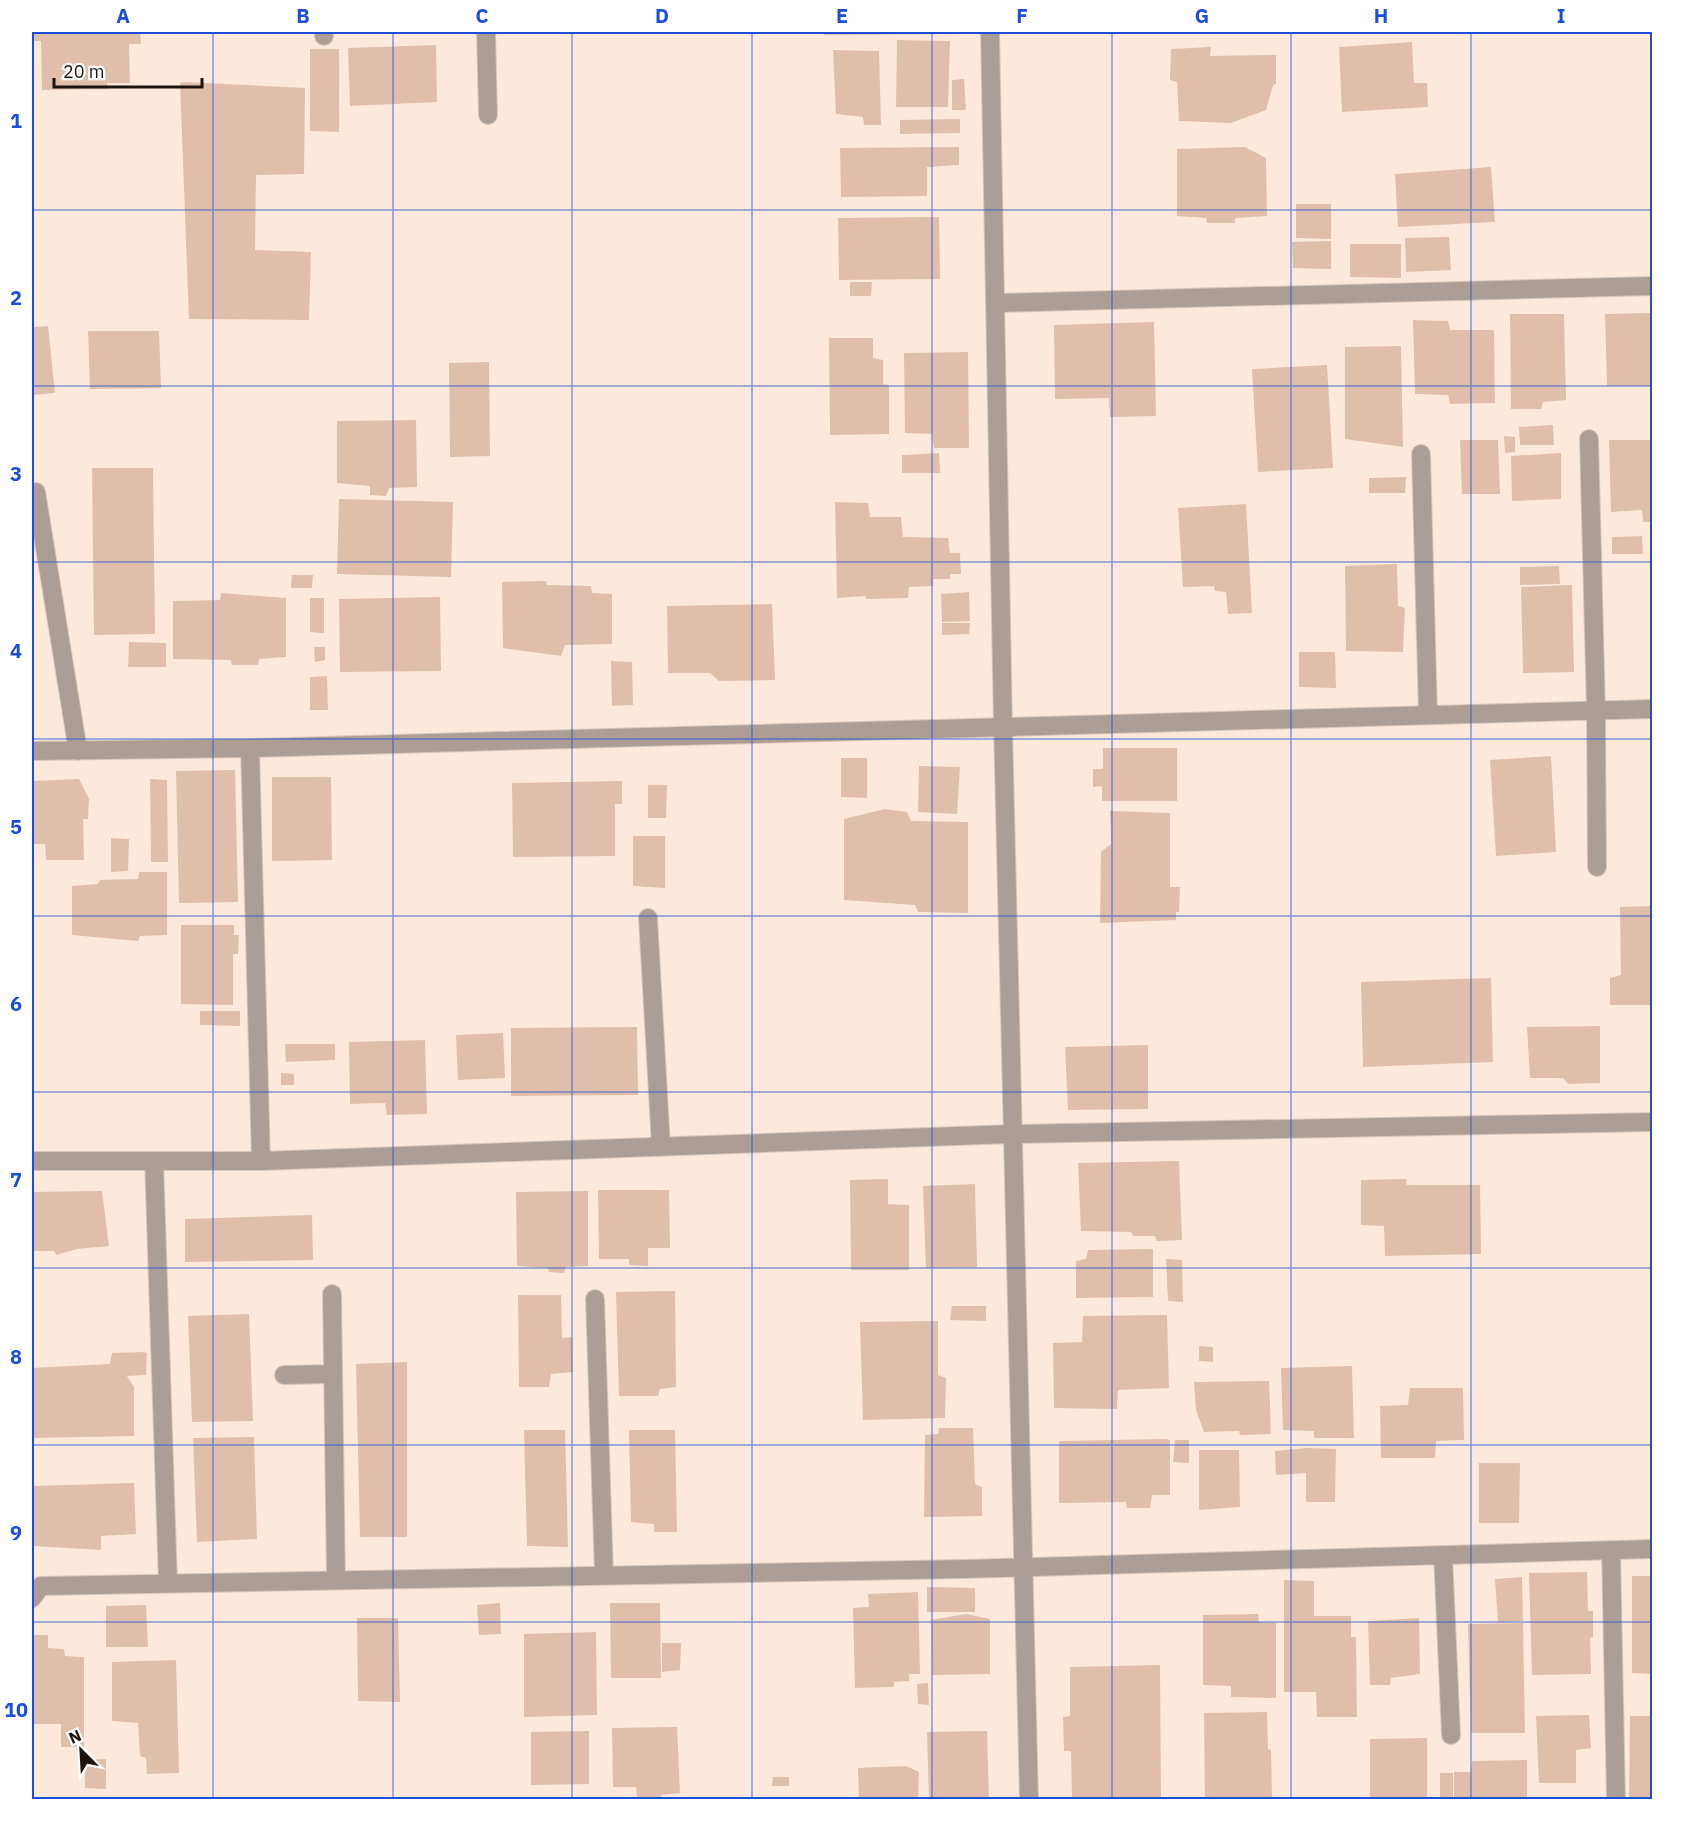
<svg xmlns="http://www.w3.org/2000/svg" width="1684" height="1831" viewBox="0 0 1684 1831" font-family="'IBM Plex Sans',sans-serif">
<rect width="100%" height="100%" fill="#fde9dc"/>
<!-- building -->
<path fill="#dfbfab" d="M33,32H140L141,44H129L130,83H107L108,89L42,90L41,41H33Z
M824,32H962V34L824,35Z
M897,40L950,41L948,107H896Z
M1412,42L1414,83H1427L1428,107L1342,112L1339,47Z
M436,45L437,102L350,106L348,48Z
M1211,47L1210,56L1276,55V84L1273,85L1266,110L1231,123L1179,121L1177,82L1170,80L1171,49Z
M310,49H339V132L310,131Z
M833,50L879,51L881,125H864L863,117L836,114Z
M964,79L966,110H952V80Z
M183,82L305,88L304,174L256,175L255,250L311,252L309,320L189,319L180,83Z
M960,119V133L900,134V120Z
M959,147V165L927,167V196L841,197L840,148Z
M1245,147L1266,158L1267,216L1235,218V223H1207L1206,218L1177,216V149Z
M1491,167L1495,222L1398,227L1395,174Z
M1296,204H1331V239L1296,238Z
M939,217L940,279L839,280L838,218Z
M1449,237L1451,270L1406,272L1405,238Z
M1331,241V269L1293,268L1292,242Z
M1350,244H1401V278L1350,277Z
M850,282H872L871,296H850Z
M1652,313V386H1607L1605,314Z
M1510,314H1564L1566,400L1543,402L1541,409H1511Z
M1413,320L1448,321L1450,330H1494L1495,403L1450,404L1448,395L1415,394Z
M1154,322L1156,416L1110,417L1109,398L1055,399L1054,325Z
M48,326L55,393L32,395V327Z
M88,331H159L161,388L90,389Z
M829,338H873V358L883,360V384L889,385V434L830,435Z
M1401,346L1403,447L1345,439V347Z
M968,352L969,448H934L932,434L905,433L904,353Z
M489,362L490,456L450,457L449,363Z
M1327,365L1333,468L1258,472L1252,369Z
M416,420L417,487L389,488L386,496L370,495V486L337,483V421Z
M1553,425L1554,445H1520L1519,427Z
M1504,436L1515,437V452L1505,453Z
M1460,440H1498L1500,494H1462Z
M1609,440H1652V522H1643L1642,510L1611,512Z
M939,453L940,473H902V455Z
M1561,453V499L1512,501L1511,456Z
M92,468H153L155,634L94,635Z
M1406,477L1405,493H1369V478Z
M339,499L453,502L451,577L337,574Z
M835,502L868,503L870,517H901L903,537L948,538L950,553H960L961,574H950V579H933V586L909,587L908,598L866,599L865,596L837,598Z
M1246,504L1252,613L1228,614L1226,592L1215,591L1214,586L1183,587L1178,508Z
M1642,536L1643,554H1612V537Z
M1397,564L1398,606L1405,608L1403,652L1346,651L1345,566Z
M1559,566L1560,584L1520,585V567Z
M292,575H313L312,588H291Z
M546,581L547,585L591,586L592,593L612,594V644L565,645L561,656L503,648L502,582Z
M1572,585L1574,672L1523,673L1521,587Z
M969,592L970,621L942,622L941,594Z
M221,593L286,598V657L259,659L258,665H232L231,660L173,659V601L220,600Z
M440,597L441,671L340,672L339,599Z
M310,598H324V633L310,632Z
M772,604L775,680L719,681L710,673H668L667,606Z
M942,623H970L969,634L942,635Z
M129,642L166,643V667H128Z
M314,647H325V660L315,662Z
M1299,652H1335L1336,688L1299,687Z
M611,661L632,662L633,705L612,706Z
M327,676L328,710H310V677Z
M1103,748H1177V801H1102V786L1093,787V769H1103Z
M1551,756L1556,852L1496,856L1490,760Z
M841,758H867V798L841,797Z
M919,766L960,767L957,814L918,812Z
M235,770L238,902L179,903L176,771Z
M272,777H331L332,860L272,861Z
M79,779L89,799L88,819H83L84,860H46L45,844H32V781Z
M150,779L167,780L168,862H151Z
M622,781V804H615V856L513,857L512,783Z
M648,785H667L666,818H648Z
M885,809L907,812L911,821L968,822V913L918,912L915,905L844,900V819Z
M1110,811L1170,813V887H1180L1179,912H1176V920L1100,923L1101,852L1111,844Z
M633,836H665V888L633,886Z
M111,838L129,839L128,871L111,872Z
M139,872H167V935L140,936L138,941L72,935V886L98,884L100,880L138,879Z
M1652,906V981L1650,982V1005H1610V978L1621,975L1620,907Z
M181,925H234V935H239L238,954H233V1005L181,1004Z
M1491,978L1493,1062L1363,1067L1361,982Z
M200,1011H240V1026L200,1025Z
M1600,1026V1083L1568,1084L1563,1078H1530L1527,1027Z
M637,1027L638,1095L511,1096V1028Z
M503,1033L505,1078L458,1080L456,1035Z
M425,1040L427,1114L387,1115L385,1103L350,1104L349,1042Z
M285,1044H335V1060L286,1062Z
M1148,1045V1109L1068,1110L1065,1047Z
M281,1073L294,1074V1085H281Z
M1179,1161L1182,1240L1157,1241L1155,1236H1133L1131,1232L1081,1231L1078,1163Z
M888,1179V1204L909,1205V1270H851L850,1180Z
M1406,1179L1407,1185H1480L1481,1254L1385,1256L1384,1226L1361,1225V1180Z
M975,1184L977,1267L926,1268L923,1186Z
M598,1190H669L670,1248H648V1266L629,1265V1259H599Z
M102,1191L109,1246L77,1249L56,1255L54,1251H32V1192Z
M588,1191V1266L566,1267L564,1273L549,1272L548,1268L517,1266L516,1192Z
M312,1215L313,1260L185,1262V1219Z
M1153,1249V1297L1076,1298V1261L1086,1259L1088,1250Z
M1166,1259L1182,1260L1183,1302L1168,1301Z
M675,1291L676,1387L660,1389L658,1396H619L616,1292Z
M518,1295H561L562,1338L572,1337L573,1372L551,1374L549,1387H519Z
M952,1306H986V1321L950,1320Z
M249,1314L253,1421L192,1422L188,1316Z
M1167,1315L1169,1388L1118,1390L1117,1409L1054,1408L1053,1343L1082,1342L1083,1316Z
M938,1321V1375L946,1378L945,1418L863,1420L860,1322Z
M1199,1346L1213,1347V1362L1199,1361Z
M143,1352L147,1353L146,1375L127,1376L134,1387V1436L32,1438V1368L110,1364L112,1353Z
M407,1362V1537H360L356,1364Z
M1352,1366L1354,1438H1314V1431L1283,1430L1281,1368Z
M1269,1381L1271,1434L1240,1435L1239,1431L1204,1432L1196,1410L1194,1382Z
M1410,1388H1463L1464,1440L1436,1441L1435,1458H1381L1380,1406L1408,1405Z
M939,1428H973L975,1484L982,1487V1516L924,1517L925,1435L938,1434Z
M524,1430H565L568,1547L527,1546Z
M629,1430H675L677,1532H654V1524L631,1522Z
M254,1437L257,1539L197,1542L193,1438Z
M1167,1439L1170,1440V1495H1152L1150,1508H1127L1126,1502L1059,1503V1441Z
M1175,1440H1189V1463L1173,1462Z
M1306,1448L1336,1449L1335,1502H1306V1473L1276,1475L1275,1451Z
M1199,1450H1239L1240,1507L1199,1510Z
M1479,1463H1520L1519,1523H1479Z
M134,1483L136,1534L101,1536V1550L34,1546L33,1486Z
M1587,1572L1588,1611H1593V1637L1590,1638L1591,1674L1532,1675L1529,1573Z
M1632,1576H1652V1674L1632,1673Z
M1522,1577L1523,1621L1498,1622L1495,1579Z
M1284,1580L1314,1581V1616H1351V1637H1356L1357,1717H1317L1316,1692H1284Z
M927,1587L975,1588V1612H927Z
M918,1592L920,1674H909V1681L894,1682V1687L855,1688L853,1608L869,1607L868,1594Z
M500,1603L501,1634L479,1635L477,1605Z
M610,1603H660L661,1678H611Z
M146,1605L148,1647H106V1606Z
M966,1614L990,1619V1674L932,1675L931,1620Z
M1258,1614L1259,1622L1276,1623V1698L1231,1697V1686L1203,1685V1615Z
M357,1618H398L400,1702L358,1701Z
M1419,1618L1420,1674L1391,1678L1390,1685H1370L1368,1621Z
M1523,1623L1525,1733H1471L1468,1624Z
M596,1632L597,1715L524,1717V1634Z
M32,1635H48V1648L64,1649L65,1656L84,1657V1747H61V1724H32Z
M662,1643H681L680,1670L662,1672Z
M176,1660L179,1773L147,1774L146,1758L140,1756L138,1723L112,1721V1662Z
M1160,1665L1161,1800H1072L1071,1751H1064L1063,1717L1070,1716V1667Z
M928,1683L929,1705L918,1704L917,1684Z
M1267,1712L1268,1749L1271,1750L1272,1799L1205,1800L1204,1713Z
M1589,1715L1591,1748L1576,1750V1783H1539L1536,1716Z
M1630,1716H1652V1800H1629Z
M677,1727L680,1793L661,1795V1800H637L636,1787H613L612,1728Z
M589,1731V1784L531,1785V1732Z
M987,1731L989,1800H929L927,1732Z
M1427,1738V1800H1370V1739Z
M106,1759V1789L85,1788V1760Z
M1527,1760V1800H1454V1772H1471L1472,1761Z
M906,1766L919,1772L918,1800H859L858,1768Z
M1440,1773H1453V1800H1440Z
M773,1777H789V1786H772Z"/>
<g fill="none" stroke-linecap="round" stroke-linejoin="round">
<!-- service casing -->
<g stroke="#d9c7bb" stroke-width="20">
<path id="service" d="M1589,439L1596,711L1597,867"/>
</g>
<!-- minor casing -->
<g stroke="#d9c7bb" stroke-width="20">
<path id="minor" d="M324,32V36
M486,32L488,115
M996,303L1652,286
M1421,454L1428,715
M36,492L78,751
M250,748L261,1161
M32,751L250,748L1652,709
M648,918L661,1146
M32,1161H261L1012,1134L1652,1122
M154,1161L168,1583
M332,1294L336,1580
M595,1299L604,1575
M284,1375L333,1374
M1611,1550L1616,1800
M1443,1555L1451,1735
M32,1598L41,1586L964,1569L1652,1549"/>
</g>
<!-- tertiary casing -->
<g stroke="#d9c7bb" stroke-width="20">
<path id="tertiary" d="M990,32L1003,727L1029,1800"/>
</g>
<!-- service -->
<use href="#service" stroke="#ac9e95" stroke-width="18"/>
<!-- minor -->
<use href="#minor" stroke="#ac9e95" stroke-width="18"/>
<!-- tertiary -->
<use href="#tertiary" stroke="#ac9e95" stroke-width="18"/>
</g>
<!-- grid -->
<path fill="none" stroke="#1d4ed8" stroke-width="1.5" stroke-opacity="0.55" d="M213,32V1800M393,32V1800M572,32V1800M752,32V1800M932,32V1800M1112,32V1800M1291,32V1800M1471,32V1800M32,210H1652M32,386H1652M32,562H1652M32,739H1652M32,916H1652M32,1092H1652M32,1268H1652M32,1445H1652M32,1622H1652"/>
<!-- border -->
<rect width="1684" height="1831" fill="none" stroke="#ffffff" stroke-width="66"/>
<!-- north arrow -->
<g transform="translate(81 1750) rotate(336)" stroke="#ffffff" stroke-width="4.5" paint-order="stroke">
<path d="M0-4.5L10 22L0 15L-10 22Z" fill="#1e130c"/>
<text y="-9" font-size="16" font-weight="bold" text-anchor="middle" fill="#1e130c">N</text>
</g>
<!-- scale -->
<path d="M54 78v9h148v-9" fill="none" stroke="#1e130c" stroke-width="3"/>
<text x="63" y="78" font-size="18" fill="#1e130c" stroke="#ffffff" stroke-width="4.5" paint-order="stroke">20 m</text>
<rect x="33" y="33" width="1618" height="1765" fill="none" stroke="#1d4ed8" stroke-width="2"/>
<g font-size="20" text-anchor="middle" font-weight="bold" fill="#1d4ed8">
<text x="123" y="23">A</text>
<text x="303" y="23">B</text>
<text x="482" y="23">C</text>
<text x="662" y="23">D</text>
<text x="842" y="23">E</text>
<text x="1022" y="23">F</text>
<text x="1202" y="23">G</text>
<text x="1381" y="23">H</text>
<text x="1561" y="23">I</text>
<text x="16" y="128">1</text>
<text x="16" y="305">2</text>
<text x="16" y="481">3</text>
<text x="16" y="658">4</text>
<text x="16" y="834">5</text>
<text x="16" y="1011">6</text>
<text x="16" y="1187">7</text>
<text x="16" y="1364">8</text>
<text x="16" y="1540">9</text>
<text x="16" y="1717">10</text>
</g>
</svg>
